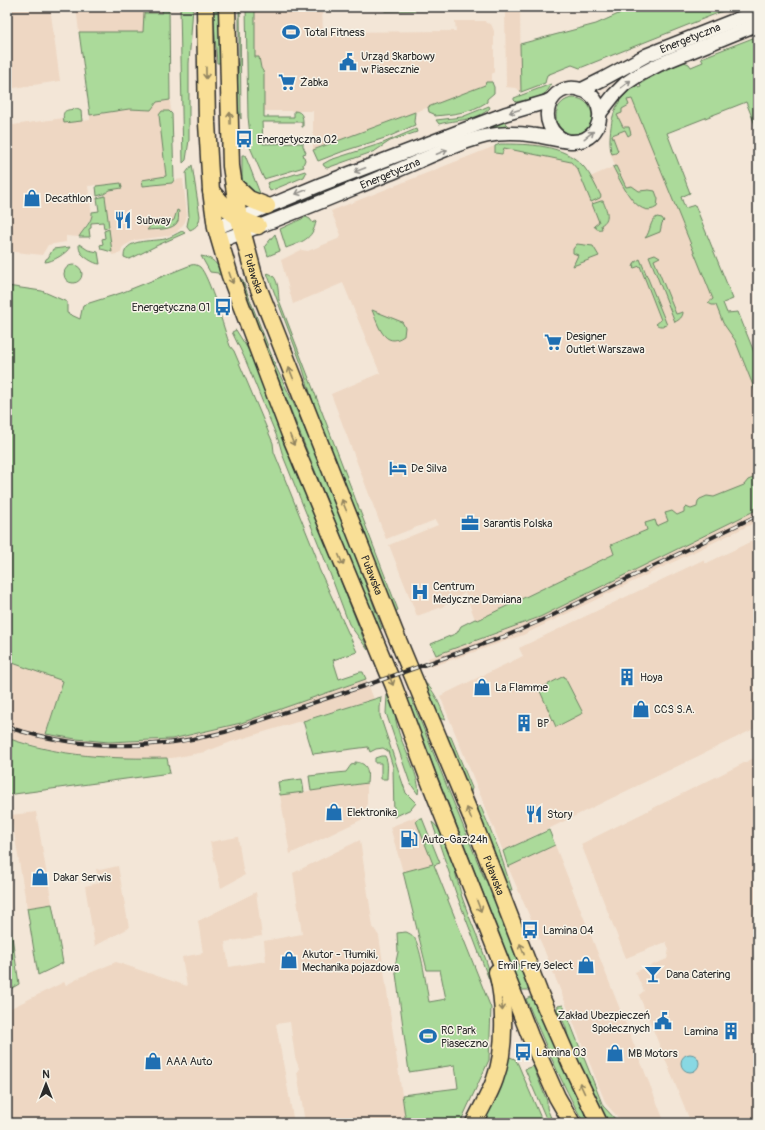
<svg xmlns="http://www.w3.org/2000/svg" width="765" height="1130" viewBox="0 0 765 1130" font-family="Pangolin,sans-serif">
<rect width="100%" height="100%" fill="#f3e6d7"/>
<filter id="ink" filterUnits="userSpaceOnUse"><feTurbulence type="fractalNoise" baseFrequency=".025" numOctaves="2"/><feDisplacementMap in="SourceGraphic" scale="8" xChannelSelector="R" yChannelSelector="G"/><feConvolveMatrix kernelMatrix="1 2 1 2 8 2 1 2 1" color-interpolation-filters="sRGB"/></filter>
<g filter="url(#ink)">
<!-- built -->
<path fill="#eed7c3" d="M7,7H50L60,81L7,89Z
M76,7H163V13L143,32H79Z
M255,7H322L323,32L456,31L455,21H485L486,23L491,24L494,31V72L492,74V82L486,83L485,85L464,94L313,150V111H264V73L255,57Z
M505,7H520L521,92L516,88L506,87Z
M632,91L727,313L758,389V483L478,620L475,619L465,593L442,607L417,616L389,545L438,525L435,520L386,539L331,394L380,373L343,283L293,304L281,260L301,250L308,251L338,239L341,235L331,211L500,144H535L549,148L567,155L579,162L585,168L590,177L615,166L610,152L611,135L616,112Z
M170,100L171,112L169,111L159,115L166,177L142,180L143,186L172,183L174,180L183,179L187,215L185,222L177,232L167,236L135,240L124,246L122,248L121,253L112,255L104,194L110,190L121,188V183L96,186V185L88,186L92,217L79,237L66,236V242L48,245L42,255L7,251V106L8,117H12L13,125L64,118L65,123L90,120V115L129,109L151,110L157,102Z
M758,509V521L523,635L431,667L428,658L483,639L540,617Z
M758,538V727L503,851L440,696L523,656L519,648L703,560L705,563H707Z
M7,661L64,681L46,734L76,739L109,742L149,741L172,739L196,734L241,723L366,679L374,699L231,742L205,752L172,758H99L55,751L7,738Z
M758,756V1123H691L641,1000L639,995L644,991L635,972L667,959L669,949L666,942L626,958L581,844Z
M367,783V817L290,854L280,795Z
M36,812L52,904L27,908L11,815Z
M415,817L434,865L403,872L390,827Z
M238,837L243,870L245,875L221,888L210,842Z
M360,840L373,927L379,936L406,1123H305L297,1072L299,1068L295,1057L290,1022L276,1024L294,1123H7V1010L64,982L66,985L83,976L116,962L187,986L182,957L203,953L198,921L256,892L262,936L225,942L229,967L266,961L264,941L302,934L293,873Z
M555,845L665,1123H623L606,1104L543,947L508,867Z
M118,866L129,928L95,946L85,886L99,883L96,869L100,870Z"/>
<!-- green -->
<path fill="#abda9a" stroke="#6b8262" d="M163,7H169L170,100L157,102L151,110L129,109L90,115L79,32H143L144,13H162Z
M180,7H193L189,63V140L186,160L183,163Z
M213,7H219L220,63H217Z
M239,7H240L241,119L237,106V88L239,60Z
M246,7H255V57H259L261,68L264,73V117H294V111C304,111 303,120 303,127H302V122H262L263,144L302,143V137H303V146L306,153L303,154L305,160L303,165L304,167L264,179L249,145L250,135L248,117Z
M380,7H440L437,10L385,11Z
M634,7H733L580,68L572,65L547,75L545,83L521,92L520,44L596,24Z
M758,36V132L746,102L667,133L690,193L681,197L685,208L695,205L733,299L723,303L727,313L738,312L758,362V398L735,340L723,323L716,305H712L708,303L713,299L632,99L627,100L629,105L622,109V113L617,115L623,127H629L631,134L628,136L625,130L612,135L618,151L616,153L612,154C610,150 610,144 610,139C611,115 616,98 637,85L639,88L641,87L640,84C654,75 669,68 684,62L689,64L691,67L703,62L701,58Z
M486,82H492L493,85L494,87V93L487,99V102C470,113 454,114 435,116L434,114L429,112L428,107L485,85Z
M551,84C547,99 528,99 516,102L514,100V98Z
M556 116a18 18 0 1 1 36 0a18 18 0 1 1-36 0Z
M489,106L490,108C476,122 457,119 439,124L436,120L462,117Z
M77,109L81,111L82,121L64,123C62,110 64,110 77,109Z
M162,111H169L172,114L174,180L172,183L143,186L142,180L166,176L159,115Z
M415,112L414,122L415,125L388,137L344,151L318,161L313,150Z
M502,120L509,127L279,213L278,211Z
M416,129L417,132L390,141L375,151L327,168L324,166L323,164L330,160L383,143Z
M500,144C528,144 564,144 584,167C591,175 596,187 601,196L600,198L591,202L578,170L571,162L504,148L502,154L495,153V146Z
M242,155H245L261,196L256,197L242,183Z
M192,165L200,216C199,224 197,227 190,230L187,226L189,216L186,173Z
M616,166L626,187L632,186L639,191L649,190L655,191L658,199L657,207C637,221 620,180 613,167Z
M305,171L306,173L304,177L270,191L267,183Z
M121,183L122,188L110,190L104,194L97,196L96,186Z
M105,196L109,227L104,229L103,222L91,223V228L89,229L90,237H79C83,229 93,222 92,212L99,211L97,198Z
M601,201H603C607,211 611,219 601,225L602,229C598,230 596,229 594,226L599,222L592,204Z
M177,210L179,211C178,214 179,218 178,221C174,231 155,229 147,230L152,224L170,222L174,220Z
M306,217L310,219L313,223L316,221C313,240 301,242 286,248L280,229Z
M657,217L662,218L664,221L662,223L660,232L645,238C651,232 649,221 657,217Z
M109,229L112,252L101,249L100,245L103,244L102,239L105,238L104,231Z
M182,231L185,233L158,245L132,258L129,259L124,257C124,238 151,242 165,239C171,237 176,234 182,231Z
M275,234L280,251L268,256L265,246Z
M79,244L88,250L98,252L100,264C94,264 82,256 80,251C79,249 79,246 79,244Z
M577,244L593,246L599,256L573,266L578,255L573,253V249Z
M70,247C67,253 52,262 45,262L46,259L48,258L53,249Z
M655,254L660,257L654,260L676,314L683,312C683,317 679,320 675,322L649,256Z
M201,256C213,258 217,263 222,274L219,275L218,273L210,272Z
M640,259L667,325C663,326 659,327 656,324L661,320L640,266L634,268L633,267L635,262Z
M191,265C195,264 197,265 200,267C210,278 224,329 230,346L234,351L273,443L274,452L316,556V559L319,569L357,652L333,660L339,679L360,672H363L366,679L241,723L172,739L109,742L76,739L46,734L63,681L7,661V286L42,291L67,302V313L80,319L83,305L121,293Z
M64 274a9 9 0 1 1 18 0a9 9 0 1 1-18 0Z
M267,273C279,275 278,291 279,300L398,610L396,611L406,639L409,655L365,536L317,415L302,366Z
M242,279L276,367L292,400L326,477L382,628L379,631L248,303L240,280Z
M372,310L402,322L405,327L404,336C384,350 378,324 372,310Z
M236,330L251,354L368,650L349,624L323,555L283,456L279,442L245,359L232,332Z
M758,476V509L540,617L436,655L431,644L457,633L461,626L475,619L478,620L614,554L611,545L647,530L645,523L655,520L657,526L668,521L665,513L672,511L677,515L684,512V509L686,507L691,509L697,507L698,501L700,499L707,496L714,497L744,485L748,480Z
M564,676L583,713L556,727L539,689Z
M421,679C436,691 438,702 446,720L438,718Z
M387,695C393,703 396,723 399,733C403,747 422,781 418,794L410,783L386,713Z
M381,697L380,708V716L406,793L416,803L411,809L394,817L393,767L388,751L383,748L376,749L370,752L368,747L313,754L303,721Z
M411,698L485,880L491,882L533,990H521L407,699Z
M446,735L451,737L472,788L470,795Z
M7,738C61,757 111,759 167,758L170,773L7,795Z
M381,756H385C389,763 387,771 387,779H381V763H375V758Z
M355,762C369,763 368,772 367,783L311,791L309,776L346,772L351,765L355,764Z
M302,779L304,792L280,795L278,782Z
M480,805L499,850L512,890H509L500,872L478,816V809Z
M420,818H422L440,863L434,865L491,1008L489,1060L460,1123H406L402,1095L458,1088L455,1065L409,1072L395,966L398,952L397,933L406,932C409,933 412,935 414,937C422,950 426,986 429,1002L446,999L440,970H427L403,872L433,864L416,821Z
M432,822C449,834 456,880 463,900C474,932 490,962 495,995L456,893Z
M549,830L555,845L508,867L503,851Z
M7,903L19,984L7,991Z
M52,904L63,963L38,975L27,908Z
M530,997L535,998L591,1123H584C561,1083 544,1041 526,999Z
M563,1005L603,1106L619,1123H609L603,1118L569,1044C568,1036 567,1028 563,1021C561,1017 557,1014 556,1010L558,1006Z
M507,1056L515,1059L518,1064L543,1123H480Z
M533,1066L547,1101V1108L553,1123H548L525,1069Z"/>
<!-- water -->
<path fill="#88d8e3" stroke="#639399" d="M681 1063a9 9 0 1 1 18 0a9 9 0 1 1-18 0Z"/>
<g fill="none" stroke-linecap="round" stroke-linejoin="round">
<!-- minor casing -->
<g stroke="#2b2b2b" stroke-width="16">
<g id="minor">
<path id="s1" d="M581,90L603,79L647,55L758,11"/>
<path d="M600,113L614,95L625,84L637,76L660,64L758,24"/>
<path d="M216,228L322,184L505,114L546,102L552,99"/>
<path id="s2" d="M219,241C279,220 337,195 396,171C425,159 456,143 486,136C501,133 517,133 532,135C547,136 571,146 585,139C606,129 604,97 582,90C549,79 532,126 566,141"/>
</g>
</g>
<!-- major casing -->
<g stroke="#2b2b2b" stroke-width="19">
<g id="major">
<path d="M205,7L207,123L211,191L216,228L230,276L292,440L393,684L429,780L530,1036L557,1097L572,1123"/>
<path id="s3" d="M227,7L231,166L239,219L255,279L395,633L471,816L539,992L571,1065L599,1123"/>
<path d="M234,185L249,199L267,206"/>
<path d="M211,191C227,209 234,218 258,226"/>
<path d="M474,1123C481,1108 490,1094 495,1079C506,1050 505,1002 497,972"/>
</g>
</g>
<!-- minor -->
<use href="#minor" stroke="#f7f3e8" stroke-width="13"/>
<!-- major -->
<use href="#major" stroke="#f9df96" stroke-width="16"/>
<!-- rail casing -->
<g stroke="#2b2b2b" stroke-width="4">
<path id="rail" d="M7,727C79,750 152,751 225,732L367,685L506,636L549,617L758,515"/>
</g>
<!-- rail -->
<use href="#rail" stroke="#f7f3e8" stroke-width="2.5" stroke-dasharray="8" stroke-linecap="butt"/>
</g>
<!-- one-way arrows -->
<defs><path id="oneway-shaft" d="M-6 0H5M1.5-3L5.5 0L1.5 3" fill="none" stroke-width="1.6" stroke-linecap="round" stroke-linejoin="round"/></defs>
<g stroke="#928560">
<use href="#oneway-shaft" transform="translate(206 73) rotate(89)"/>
<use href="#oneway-shaft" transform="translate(230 118) rotate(-91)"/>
<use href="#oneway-shaft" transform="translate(231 278) rotate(71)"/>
<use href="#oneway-shaft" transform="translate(291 373) rotate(-112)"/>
<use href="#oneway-shaft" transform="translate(292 440) rotate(68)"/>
<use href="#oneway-shaft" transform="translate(344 505) rotate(-112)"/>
<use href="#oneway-shaft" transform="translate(341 560) rotate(67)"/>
<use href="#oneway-shaft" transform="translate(391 680) rotate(68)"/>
<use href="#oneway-shaft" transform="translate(469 813) rotate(-112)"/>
<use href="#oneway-shaft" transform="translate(479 906) rotate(69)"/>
<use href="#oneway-shaft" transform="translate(522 949) rotate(-111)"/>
<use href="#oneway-shaft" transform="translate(502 1005) rotate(86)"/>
<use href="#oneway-shaft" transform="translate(582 1088) rotate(-115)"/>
</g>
<g stroke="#918f8a">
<use href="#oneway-shaft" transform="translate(626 84) rotate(-38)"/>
<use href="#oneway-shaft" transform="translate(515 111) rotate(163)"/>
<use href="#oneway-shaft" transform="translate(589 135) rotate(-38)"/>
<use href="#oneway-shaft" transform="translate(442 152) rotate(-22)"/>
<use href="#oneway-shaft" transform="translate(360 170) rotate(159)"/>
<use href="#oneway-shaft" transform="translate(301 192) rotate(158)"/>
</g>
</g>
<!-- icons -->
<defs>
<g id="stadium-bare" transform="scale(1.38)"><path d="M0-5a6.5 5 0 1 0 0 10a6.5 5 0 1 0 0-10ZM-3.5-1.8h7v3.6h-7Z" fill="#1f6fb2" stroke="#f7f3e8" stroke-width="2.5" paint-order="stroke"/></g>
<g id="civic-bare" transform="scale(1.38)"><path d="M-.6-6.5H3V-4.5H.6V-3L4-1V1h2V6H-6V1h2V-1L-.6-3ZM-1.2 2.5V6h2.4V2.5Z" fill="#1f6fb2" stroke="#f7f3e8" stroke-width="2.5" paint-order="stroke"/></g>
<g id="supermarket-bare" transform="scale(1.38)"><path d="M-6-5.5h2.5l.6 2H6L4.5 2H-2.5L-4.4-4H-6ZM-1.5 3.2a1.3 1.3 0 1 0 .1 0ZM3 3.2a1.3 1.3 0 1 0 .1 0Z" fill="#1f6fb2" stroke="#f7f3e8" stroke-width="2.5" paint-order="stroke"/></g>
<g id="bus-bare" transform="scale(1.38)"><path d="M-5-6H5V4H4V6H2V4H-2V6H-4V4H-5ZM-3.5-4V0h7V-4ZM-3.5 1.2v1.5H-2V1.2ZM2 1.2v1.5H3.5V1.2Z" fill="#1f6fb2" stroke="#f7f3e8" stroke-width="2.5" paint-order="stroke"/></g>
<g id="shop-bare" transform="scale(1.38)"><path d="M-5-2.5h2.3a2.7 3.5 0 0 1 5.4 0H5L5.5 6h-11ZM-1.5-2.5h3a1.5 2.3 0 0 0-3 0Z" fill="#1f6fb2" stroke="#f7f3e8" stroke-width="2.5" paint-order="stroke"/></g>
<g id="restaurant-bare" transform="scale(1.38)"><path d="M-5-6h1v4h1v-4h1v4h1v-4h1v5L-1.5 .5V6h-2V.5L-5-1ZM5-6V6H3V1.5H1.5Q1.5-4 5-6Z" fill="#1f6fb2" stroke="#f7f3e8" stroke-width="2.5" paint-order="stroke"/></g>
<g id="hotel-bare" transform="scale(1.38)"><path d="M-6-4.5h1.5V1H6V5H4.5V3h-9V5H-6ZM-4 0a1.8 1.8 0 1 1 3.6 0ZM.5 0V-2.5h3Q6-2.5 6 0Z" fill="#1f6fb2" stroke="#f7f3e8" stroke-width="2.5" paint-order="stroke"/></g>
<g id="office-bare" transform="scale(1.38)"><path d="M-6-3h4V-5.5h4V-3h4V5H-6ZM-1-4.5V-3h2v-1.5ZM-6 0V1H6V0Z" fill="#1f6fb2" stroke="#f7f3e8" stroke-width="2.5" paint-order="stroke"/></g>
<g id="hospital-bare" transform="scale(1.38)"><path d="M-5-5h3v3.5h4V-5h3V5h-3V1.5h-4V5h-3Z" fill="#1f6fb2" stroke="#f7f3e8" stroke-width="2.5" paint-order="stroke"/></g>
<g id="building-bare" transform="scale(1.38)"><path d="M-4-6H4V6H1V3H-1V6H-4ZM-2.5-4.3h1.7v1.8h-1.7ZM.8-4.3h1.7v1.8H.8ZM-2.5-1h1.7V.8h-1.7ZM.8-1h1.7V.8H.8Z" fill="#1f6fb2" stroke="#f7f3e8" stroke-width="2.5" paint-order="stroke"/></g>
<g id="fuel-bare" transform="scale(1.38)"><path d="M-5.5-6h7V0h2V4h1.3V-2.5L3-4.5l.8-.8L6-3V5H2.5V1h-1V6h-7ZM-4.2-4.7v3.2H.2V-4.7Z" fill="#1f6fb2" stroke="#f7f3e8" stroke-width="2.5" paint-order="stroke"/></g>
<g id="bar-bare" transform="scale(1.38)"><path d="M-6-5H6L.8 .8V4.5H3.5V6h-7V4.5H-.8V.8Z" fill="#1f6fb2" stroke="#f7f3e8" stroke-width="2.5" paint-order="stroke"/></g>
</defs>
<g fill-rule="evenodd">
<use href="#stadium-bare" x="291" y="32"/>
<use href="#civic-bare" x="348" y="62"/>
<use href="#supermarket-bare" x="287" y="82"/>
<use href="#bus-bare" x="244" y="139"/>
<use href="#shop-bare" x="32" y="198"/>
<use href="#restaurant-bare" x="123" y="220"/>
<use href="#bus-bare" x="223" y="307"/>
<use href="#supermarket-bare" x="553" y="342"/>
<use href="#hotel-bare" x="398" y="468"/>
<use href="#office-bare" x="470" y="523"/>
<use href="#hospital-bare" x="420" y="592"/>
<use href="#building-bare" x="627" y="677"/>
<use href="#shop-bare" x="482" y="687"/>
<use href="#shop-bare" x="641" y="709"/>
<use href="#building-bare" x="524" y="723"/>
<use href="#shop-bare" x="334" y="812"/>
<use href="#restaurant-bare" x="534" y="814"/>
<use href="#fuel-bare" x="409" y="839"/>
<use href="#shop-bare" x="40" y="877"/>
<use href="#bus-bare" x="530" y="930"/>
<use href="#shop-bare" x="289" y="960"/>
<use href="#shop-bare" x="586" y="965"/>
<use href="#bar-bare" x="653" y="974"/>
<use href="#civic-bare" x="663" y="1021"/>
<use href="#building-bare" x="731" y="1031"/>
<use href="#stadium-bare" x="428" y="1036"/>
<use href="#bus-bare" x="523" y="1052"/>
<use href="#shop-bare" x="615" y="1053"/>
<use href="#shop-bare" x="153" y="1061"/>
</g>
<g text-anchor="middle" stroke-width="3" stroke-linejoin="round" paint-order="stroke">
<!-- poi labels -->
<g font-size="11" fill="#2b2b2b" stroke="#f7f3e8" text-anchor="start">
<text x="304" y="36">Total Fitness</text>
<text x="361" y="60">Urząd Skarbowy<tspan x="361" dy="13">w Piasecznie</tspan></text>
<text x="300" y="86">Żabka</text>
<text x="257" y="143">Energetyczna 02</text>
<text x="45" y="202">Decathlon</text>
<text x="136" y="224">Subway</text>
<text x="210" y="311" text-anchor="end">Energetyczna 01</text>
<text x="566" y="340">Designer<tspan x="566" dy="13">Outlet Warszawa</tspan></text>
<text x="411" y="472">De Silva</text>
<text x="483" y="527">Sarantis Polska</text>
<text x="433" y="590">Centrum<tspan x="433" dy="13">Medyczne Damiana</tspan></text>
<text x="640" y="681">Hoya</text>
<text x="495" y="691">La Flamme</text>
<text x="654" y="713">CCS S.A.</text>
<text x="537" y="727">BP</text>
<text x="347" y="816">Elektronika</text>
<text x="547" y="818">Story</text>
<text x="422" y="843">Auto-Gaz 24h</text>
<text x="53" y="881">Dakar Serwis</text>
<text x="543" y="934">Lamina 04</text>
<text x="302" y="958">Akutor - Tłumiki,<tspan x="302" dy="13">Mechanika pojazdowa</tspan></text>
<text x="573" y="969" text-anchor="end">Emil Frey Select</text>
<text x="666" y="978">Dana Catering</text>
<text x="650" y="1019" text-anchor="end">Zakład Ubezpieczeń<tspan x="650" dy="13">Społecznych</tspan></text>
<text x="441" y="1034">RC Park<tspan x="441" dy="13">Piaseczno</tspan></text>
<text x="718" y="1035" text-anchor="end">Lamina</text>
<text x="536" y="1056">Lamina 03</text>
<text x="628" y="1057">MB Motors</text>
<text x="166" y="1065">AAA Auto</text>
</g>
<!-- street labels -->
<g font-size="11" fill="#2b2b2b" stroke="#f7f3e8">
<text dy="4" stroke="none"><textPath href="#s1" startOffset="121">Energetyczna</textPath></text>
<text dy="4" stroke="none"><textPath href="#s2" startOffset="184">Energetyczna</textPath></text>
<text dy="4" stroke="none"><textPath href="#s3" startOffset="269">Puławska</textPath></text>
<text dy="4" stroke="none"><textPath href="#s3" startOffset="593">Puławska</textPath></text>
<text dy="4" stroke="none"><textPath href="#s3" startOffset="917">Puławska</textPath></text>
</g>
</g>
<!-- margin -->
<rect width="765" height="1130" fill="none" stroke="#f7f3e8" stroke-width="24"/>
<rect x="12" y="12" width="741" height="1106" fill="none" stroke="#2b2b2b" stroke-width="1.5" filter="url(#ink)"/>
<!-- north arrow -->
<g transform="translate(46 1084)" stroke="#f7f3e8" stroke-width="3" paint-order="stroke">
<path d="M0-3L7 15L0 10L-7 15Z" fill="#2b2b2b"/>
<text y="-6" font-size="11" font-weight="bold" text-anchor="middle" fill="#2b2b2b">N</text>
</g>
</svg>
